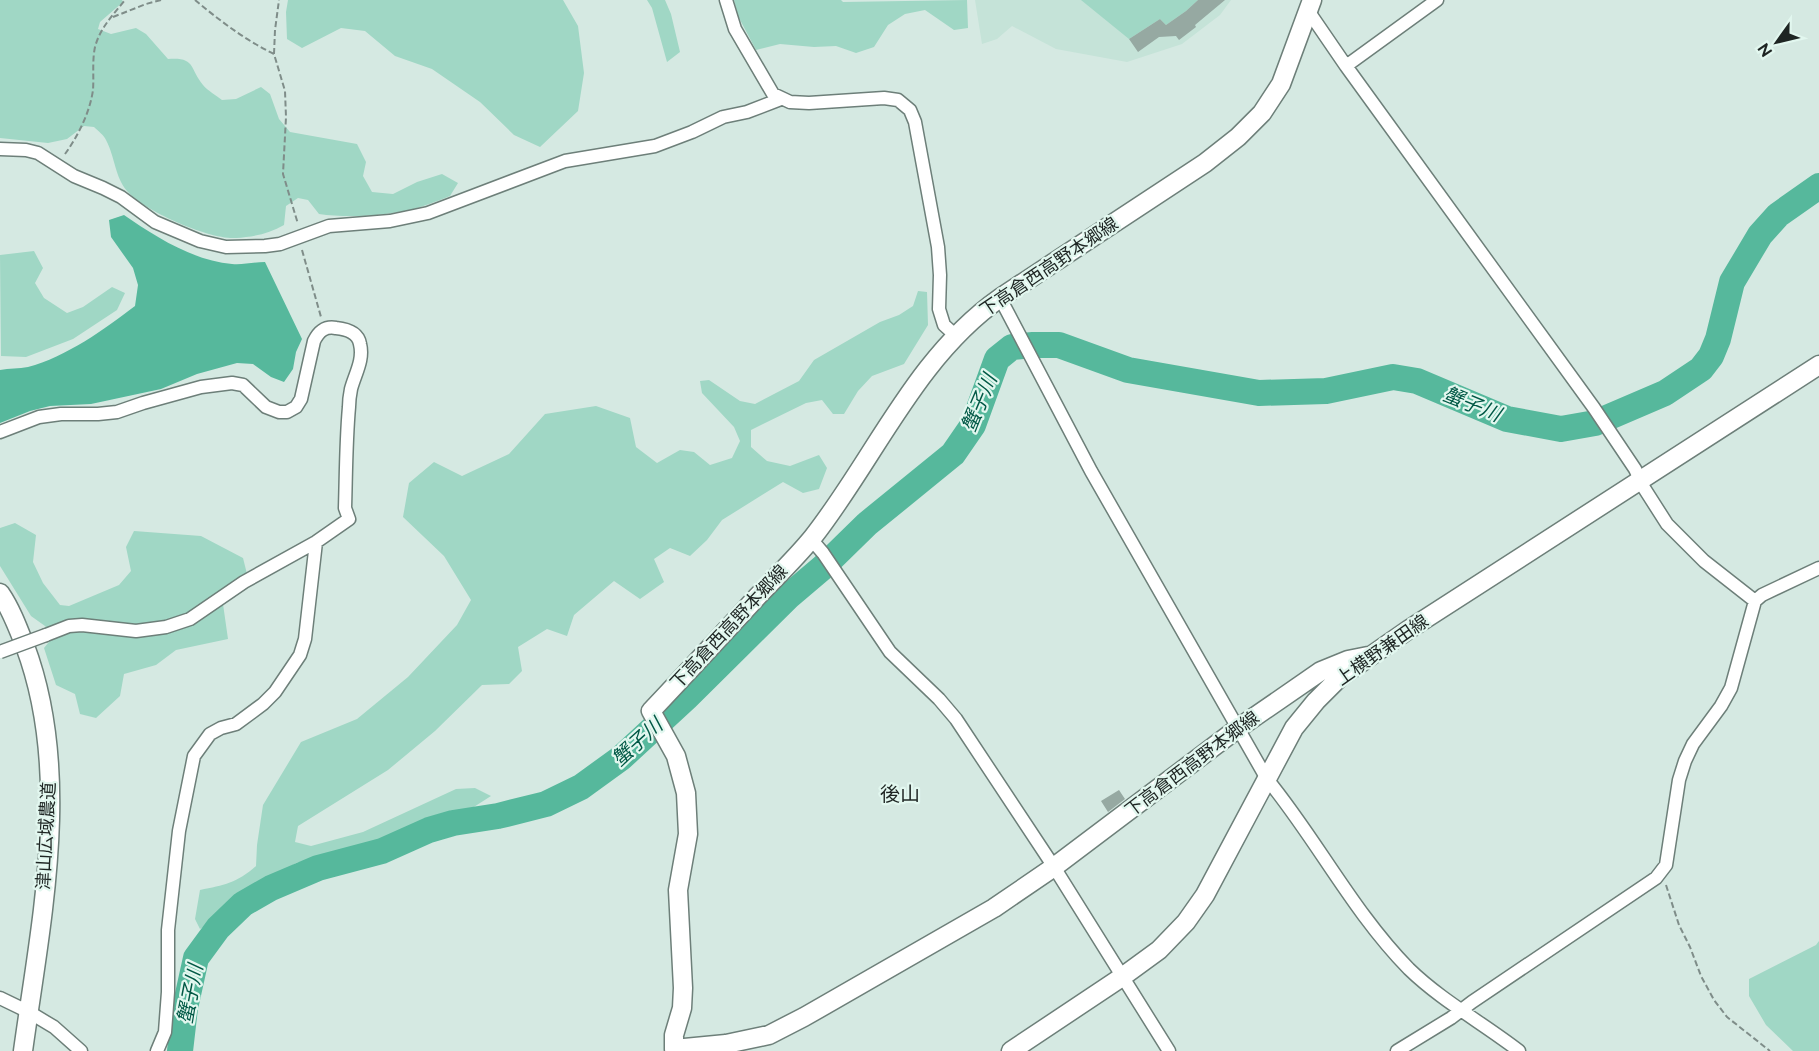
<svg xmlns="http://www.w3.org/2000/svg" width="1819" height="1051" viewBox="0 0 1819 1051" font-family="Raleway,'Noto Sans JP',sans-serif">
<rect width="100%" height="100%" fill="#d5e9e2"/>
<!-- built -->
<path fill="#c5e3d8" d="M975,0H1231L1220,15L1182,44L1127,62L1056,49L1012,26L997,39L982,44Z"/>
<!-- green -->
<path fill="#a0d7c5" d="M0,0H122L123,2L100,22L98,29L111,34L136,28L146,34L168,59C196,57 189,68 203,85C208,91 216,95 222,100L236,99L261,87L270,94L279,119L290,132L357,144L366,162L363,176L372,192L393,194L417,182L442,174L458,183L450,196C437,201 423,207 409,210C383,216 346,218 319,214L308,200L298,198L286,206L284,225C269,234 252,237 236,238C210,240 144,211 127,191C115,177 115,157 106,140C104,135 98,131 94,127L84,126L67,139L48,143L0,138Z
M288,0H563L578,26L584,73L578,111L540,147L514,135L480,102L432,69L395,56L365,31L341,28L302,48L287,39L286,12Z
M647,0H665L671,14L680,52L667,62L652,8Z
M734,0H841L843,2L967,0L968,28L954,30L925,10L905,14L888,25L874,47L856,53L836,46L814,47L780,44L756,50L738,16Z
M1081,0H1198L1186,11L1166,25L1160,19L1129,39Z
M34,251L43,268L35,283L44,298L67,313L83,307L112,287L125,293L117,310L73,339L26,357L1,356L0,255Z
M918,291L927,292L928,325L904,364L872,376L858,391L844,414H833L822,400L806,403L751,430V447L767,461L790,466L819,455L827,468L819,489L803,493L783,482L722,520L707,540L690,556L670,548L654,559L664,582L640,599L614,581L574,615L567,636L547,629L518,647L522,671L509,684L482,685L435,731L388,770L298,826L295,842L311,846L363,832L456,789L475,788L491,796L466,812L404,834L296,863L248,892L216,919L200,929L195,919L200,890C224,885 237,883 256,866L257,845L263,805L301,742L357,719L408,677L457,625L471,600L444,556L403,517L409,483L434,462L462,476L509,454L545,414L596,406L630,418L636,447L657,463L680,450L694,452L710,465L732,458L740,441L734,427L702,393L700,381L709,380L740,401L755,404L799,381L814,360L880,322L899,315L913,306Z
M15,523L36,535L33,562L43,583L60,605L69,606L119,585L131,571L126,547L134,531L201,536L243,558L247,574L223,588V604L228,639L176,650L156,665L124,674L120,696L96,718L80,714L75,694L56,685L44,648L53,637L45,626L31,616L0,566V528Z
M1819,941V1051H1793L1766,1025L1749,996V979L1816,945Z"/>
<!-- water -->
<path fill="#56b89c" d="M124,215C154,236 194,261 232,264C243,265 254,262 265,262L302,339L296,352L293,369L284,382L271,377L253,364L237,363L197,374L161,389L91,404L50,406L30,411L0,423V370C9,368 19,369 28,367C66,357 105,329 135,306L138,285L133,268L111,237L109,220Z"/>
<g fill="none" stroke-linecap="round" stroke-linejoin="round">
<!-- river -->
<path stroke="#56b89c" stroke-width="26" d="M180,1051L185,1008L196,958L218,928L243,904L271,888L318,868L382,851L429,830L453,823L498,816L546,804L581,787L621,758L686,698L789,596L822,568L867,524L953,454L973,425L997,359L1012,347L1033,345H1059L1128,370L1259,393L1326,391L1393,377L1417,381L1507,419L1561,429L1595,423L1665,393L1701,369L1711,356L1718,339L1732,282L1760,235L1778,215L1819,186"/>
</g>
<!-- building -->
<path fill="#96a9a2" d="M1198,0H1225L1195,25L1196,27L1179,40L1176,36L1159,37L1138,52L1129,39L1160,19L1166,25L1186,11Z
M1119,790L1125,799L1108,812L1101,801Z"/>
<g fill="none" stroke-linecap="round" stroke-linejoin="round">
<!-- street casing -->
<g stroke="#6d7f79" stroke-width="15">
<path id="street" d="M726,0L735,29L773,94L790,102L809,103L884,98L898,100L910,110L915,122L938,247L940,275L939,309L944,325L955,335
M1309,12L1346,66L1594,408L1635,469L1644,488L1667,524L1704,561L1755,601
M1346,66L1437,0
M0,149L26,150L38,153L74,176L103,188L121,197L155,222L200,241L226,247L265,246L280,244L329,226L390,221L428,213L565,161L655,146L692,132L723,117L747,112L781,99
M1000,298L1091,471L1267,779C1317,840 1353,912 1409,969C1442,1001 1483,1023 1519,1051
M0,432L39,417L61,414H98L117,412L143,403L201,387L232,383L243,385L266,407L279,412H287L296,407L301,399L314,341C319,331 325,326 336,328C346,329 358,332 360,344C364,360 355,374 351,389C350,394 349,401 349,407C346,440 346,475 345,508L349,519L316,542L244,582L190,619L166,627L136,631L82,625L69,626L46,635
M811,539L823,553L890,652L939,699L956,719L1054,867L1169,1051
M0,998L29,1012L54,1027L81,1051
M157,1051L165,1032L168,992V930L179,831L194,756L210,734L221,728L236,724L263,704L275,692L300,655L305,639L316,542
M1397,1051L1451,1018L1472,1002L1656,878L1666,865L1679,780L1685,761L1693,744L1721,706L1731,688L1755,601L1762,595L1819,568"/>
</g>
<!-- secondary casing -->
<g stroke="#6d7f79" stroke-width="21">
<path id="secondary" d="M1312,0L1281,84L1262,113L1238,137L1205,163L1000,298C915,358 875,458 813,537C796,558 775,578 757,597C722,635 687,673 651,711L676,756L686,793L688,834L678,890L683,988L682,1008L674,1035V1049L726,1044L769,1035L804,1017L994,908L1054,867L1237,729L1321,671L1348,660L1368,656
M0,593C11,609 18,628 25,646C73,774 41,920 23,1051
M1011,1051L1122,977L1159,950L1186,922L1205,895L1294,728L1316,701L1339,678L1408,630L1819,365"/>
</g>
<!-- path -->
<path stroke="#7f8d89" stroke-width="2" stroke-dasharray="6 3" stroke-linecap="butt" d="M195,0C219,20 245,40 274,54L285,91L286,117L283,174L298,224
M113,17L146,4L161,0
M274,54L275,30L279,0
M65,154C78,136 90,112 93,90C94,76 92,61 95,47C100,28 113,15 125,0
M302,250L321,317
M1666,885L1679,925L1690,947L1701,976L1714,1000L1727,1017L1770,1051"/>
<!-- street -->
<use href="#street" stroke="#fff" stroke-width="12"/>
<!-- secondary -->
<use href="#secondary" stroke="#fff" stroke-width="18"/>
<!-- street-bridge casing -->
<g stroke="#6d7f79" stroke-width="15" stroke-linecap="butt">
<path id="street-bridge" d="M0,652L46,635"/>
</g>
<!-- street-bridge -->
<use href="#street-bridge" stroke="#fff" stroke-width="12"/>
</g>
<g text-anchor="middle" stroke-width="4.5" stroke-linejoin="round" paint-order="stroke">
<!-- street labels -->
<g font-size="18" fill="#1e2523" stroke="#e2f7ef">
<text transform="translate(1049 267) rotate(-34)" y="6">下高倉西高野本郷線</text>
<text transform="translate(729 627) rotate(-47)" y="6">下高倉西高野本郷線</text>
<text transform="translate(1382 650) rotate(-35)" y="6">上横野兼田線</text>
<text transform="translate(1192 764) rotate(-37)" y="6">下高倉西高野本郷線</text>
<text transform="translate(46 836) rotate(-87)" y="6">津山広域農道</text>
</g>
<!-- water labels -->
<g font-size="20" font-style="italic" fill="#015845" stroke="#e2f7ef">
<text transform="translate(979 403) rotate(-67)" y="7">蟹子川</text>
<text transform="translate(1472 404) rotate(22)" y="7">蟹子川</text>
<text transform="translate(637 742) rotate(-42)" y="7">蟹子川</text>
<text transform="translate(190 994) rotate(-79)" y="7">蟹子川</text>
</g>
<!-- neighbourhood labels -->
<g font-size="20" fill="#1e2523" stroke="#e2f7ef">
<text x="900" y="801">後山</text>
</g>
</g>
<!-- north arrow -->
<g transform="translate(1777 42) rotate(236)" stroke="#e2f7ef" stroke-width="4.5" paint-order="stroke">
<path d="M0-4.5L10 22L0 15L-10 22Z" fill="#1e2523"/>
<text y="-9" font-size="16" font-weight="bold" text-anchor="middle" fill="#1e2523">N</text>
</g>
</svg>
